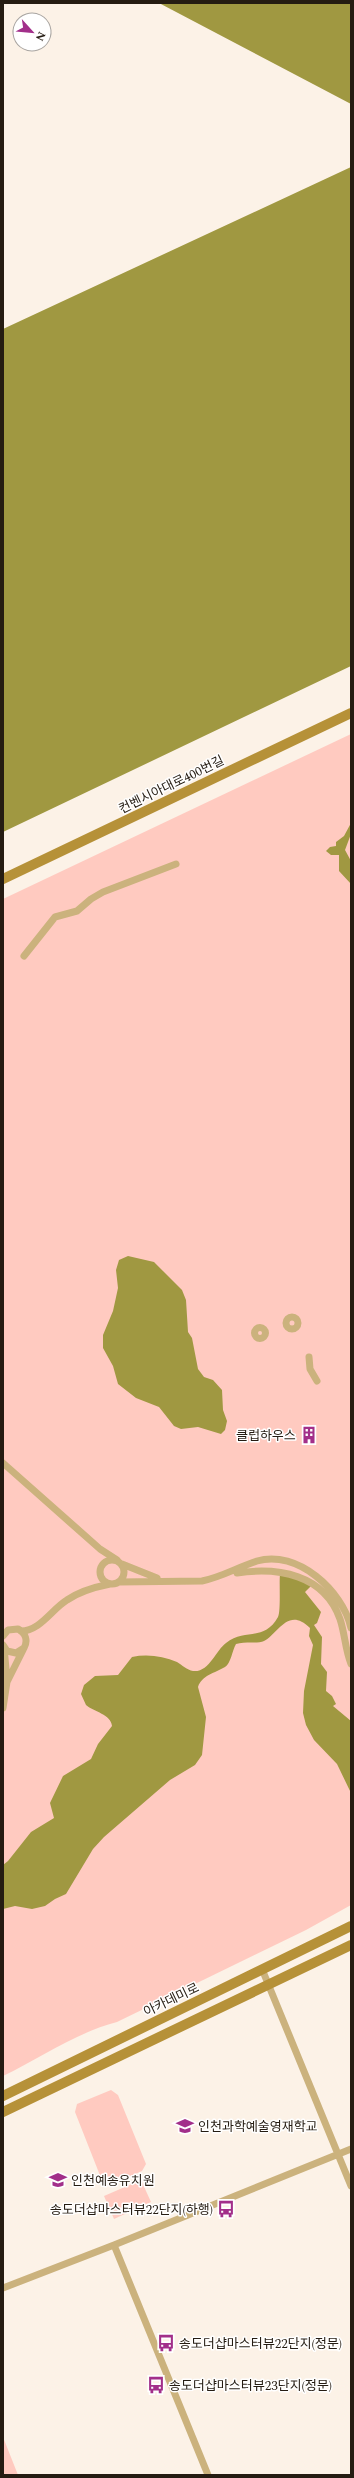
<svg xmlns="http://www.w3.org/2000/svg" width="354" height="2478" viewBox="0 0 354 2478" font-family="Spectral,'Noto Sans KR',serif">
<rect width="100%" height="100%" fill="#fcf2e7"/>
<!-- green -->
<path fill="#ffcac0" d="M351,734V1905L306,1930L117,2022C75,2033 41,2058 3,2076V899Z
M111,2090L118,2095L146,2164L142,2171L112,2184L101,2178L75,2112L77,2104Z
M141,2180L151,2202L114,2219L104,2196Z
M3,2437L18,2475H3Z"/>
<!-- water -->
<path fill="#a09841" d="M159,3H351V104Z
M351,167V666L3,832V329Z
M351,823V834L345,850L351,861V884L339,871V855H331L326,851L330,847L336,846V842L344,836Z
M128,1256L154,1262L182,1290L186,1300L188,1332L192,1338L198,1369L204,1377L213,1380L222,1390L223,1410L227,1421L225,1430L221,1434L198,1427L181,1429L174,1426L159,1407L136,1398L118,1384L113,1366L103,1348V1335L113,1311L118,1288L116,1270L119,1260Z
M280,1574L301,1580L311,1586L305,1592L321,1612L317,1623L314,1625L322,1637L321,1664L327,1672L326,1691L332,1696L336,1704L333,1706L351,1721V1793L337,1764L314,1740L306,1725L303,1713L304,1691L313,1645L309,1636L310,1628C288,1606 278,1634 264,1641C258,1644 245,1641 236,1644C232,1651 231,1663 225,1667C215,1673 202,1675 198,1687L206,1717L202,1755L195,1765L170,1780L104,1837L93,1849L66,1894L55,1899L45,1906L32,1909L15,1906L3,1909V1865L8,1861L31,1832L54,1818L50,1803L63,1776L91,1759L98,1744L112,1726C111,1714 94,1712 86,1705L81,1694L84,1685L95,1676L118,1675L132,1657C147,1654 163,1656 177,1662C182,1665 187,1670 193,1671C209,1673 216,1650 226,1643C245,1628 264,1642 278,1617C281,1610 279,1584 280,1574Z"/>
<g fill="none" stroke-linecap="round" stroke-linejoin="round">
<!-- street -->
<path stroke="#cbb27d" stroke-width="7" d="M24,956L55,917L77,911L91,899L103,892L176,864
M286 1323a6 6 0 1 1 12 0a6 6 0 1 1-12 0Z
M254.5 1333a5.5 5.5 0 1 1 11 0a5.5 5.5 0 1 1-11 0Z
M309,1357L310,1369L317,1381
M3,1463L100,1549L117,1560
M100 1572a12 12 0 1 1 24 0a12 12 0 1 1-24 0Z
M122,1564L157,1578
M237,1573C278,1567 324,1574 340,1619C345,1634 345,1649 351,1664
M119,1582L202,1581C222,1577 238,1567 257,1561C297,1549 343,1591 351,1628
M21,1631C40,1631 52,1609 67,1600C80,1591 95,1587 110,1584
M3,1636L8,1630L18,1629C26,1633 28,1641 24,1648L16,1653L7,1651L3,1645
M4,1647L7,1680
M3,1708L7,1682L23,1650
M262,1969L351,2186
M114,2245L208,2475
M3,2288L114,2245L351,2149"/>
<!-- secondary -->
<path stroke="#b69138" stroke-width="10" d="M3,879L351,713
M3,2096L351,1926
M3,2112L351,1945"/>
</g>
<!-- icons -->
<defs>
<g id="building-bare" transform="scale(1.38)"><path d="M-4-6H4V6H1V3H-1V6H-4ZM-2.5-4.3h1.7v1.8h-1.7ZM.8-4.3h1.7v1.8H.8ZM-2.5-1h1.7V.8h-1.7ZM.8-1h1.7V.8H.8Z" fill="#a22f8a" stroke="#fff" stroke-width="2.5" paint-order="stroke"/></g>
<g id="school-bare" transform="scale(1.38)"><path d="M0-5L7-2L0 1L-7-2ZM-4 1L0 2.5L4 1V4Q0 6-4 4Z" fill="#a22f8a" stroke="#fff" stroke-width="2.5" paint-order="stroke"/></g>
<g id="bus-bare" transform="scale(1.38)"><path d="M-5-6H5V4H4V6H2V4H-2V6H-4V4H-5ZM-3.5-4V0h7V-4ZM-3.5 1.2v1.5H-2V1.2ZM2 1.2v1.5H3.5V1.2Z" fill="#a22f8a" stroke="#fff" stroke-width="2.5" paint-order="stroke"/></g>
</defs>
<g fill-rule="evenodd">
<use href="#building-bare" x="309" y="1435"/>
<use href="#school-bare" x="185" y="2126"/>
<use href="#school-bare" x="58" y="2180"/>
<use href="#bus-bare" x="226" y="2209"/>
<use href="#bus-bare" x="166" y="2343"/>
<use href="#bus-bare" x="156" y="2385"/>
</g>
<g text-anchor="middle" stroke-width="3" stroke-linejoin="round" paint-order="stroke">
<!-- street labels -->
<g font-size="13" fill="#251c12" stroke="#fff">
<text transform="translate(171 784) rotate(-26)" y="5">컨벤시아대로400번길</text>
<text transform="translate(171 1999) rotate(-26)" y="5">아카데미로</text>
</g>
<!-- poi labels -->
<g font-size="13" fill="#251c12" stroke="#fff" text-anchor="start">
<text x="296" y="1440" text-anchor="end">클럽하우스</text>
<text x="198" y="2131">인천과학예술영재학교</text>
<text x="71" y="2185">인천예송유치원</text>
<text x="213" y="2214" text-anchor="end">송도더샵마스터뷰22단지(하행)</text>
<text x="179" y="2348">송도더샵마스터뷰22단지(정문)</text>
<text x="169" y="2390">송도더샵마스터뷰23단지(정문)</text>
</g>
</g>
<!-- border -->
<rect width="354" height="2478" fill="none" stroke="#251c12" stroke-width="8"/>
<!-- north arrow -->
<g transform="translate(32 32) rotate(117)"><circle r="19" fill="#ffffff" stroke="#a8a4a0"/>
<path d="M0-3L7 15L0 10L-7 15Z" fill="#a22f8a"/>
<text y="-6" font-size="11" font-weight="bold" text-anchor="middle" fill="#251c12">N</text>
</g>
</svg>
